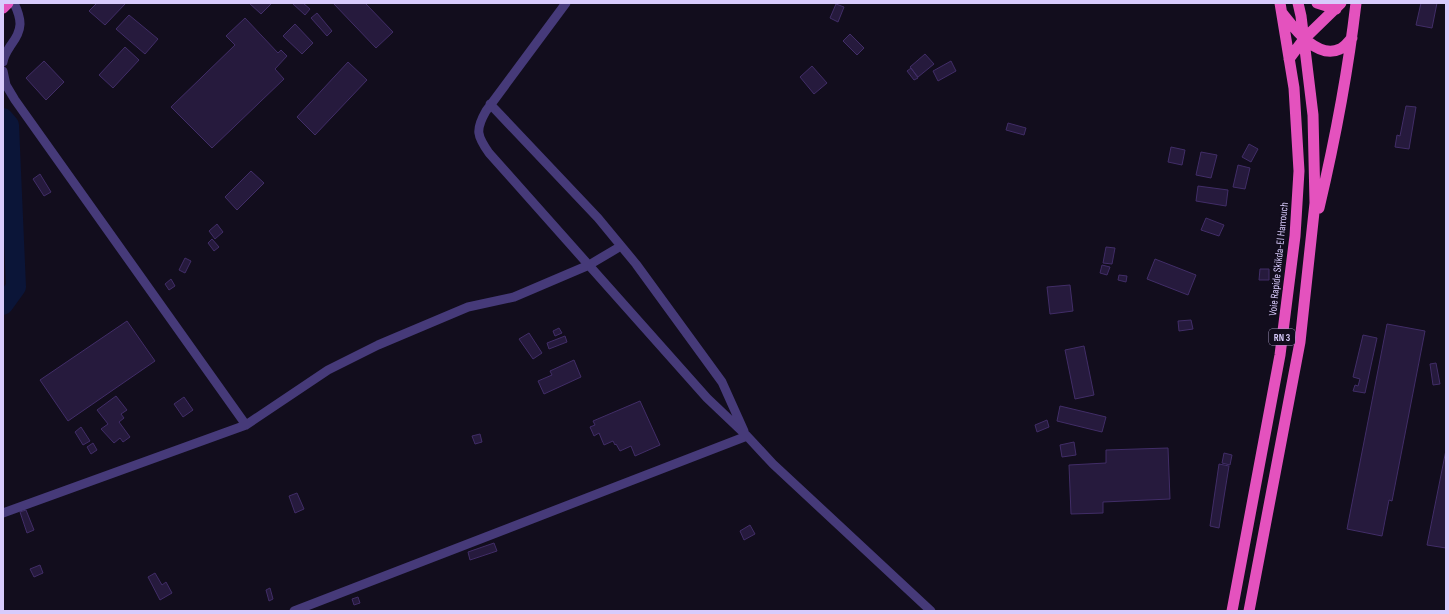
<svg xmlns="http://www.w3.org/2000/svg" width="1449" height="614" viewBox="0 0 1449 614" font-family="'Sofia Sans Condensed',sans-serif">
<rect width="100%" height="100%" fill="#120d1d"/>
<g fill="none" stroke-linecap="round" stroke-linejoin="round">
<!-- river -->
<path stroke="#0b1538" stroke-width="20" d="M3,118L9,125L16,287L3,305"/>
</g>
<!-- building -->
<path fill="#261a3d" stroke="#412d67" d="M97,3H126L105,25L89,11Z
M249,3H271V4L261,14Z
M292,3H303L310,9L305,15Z
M333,3H365L393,32L376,48Z
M1421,3H1437L1432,28L1416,25Z
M836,4L844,7L838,22L830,18Z
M317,13L332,31L327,36L311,18Z
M129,15L158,39L145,54L116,29Z
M245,18L278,53L281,50L287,56L275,69L284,79L212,148L171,107L235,45L226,36Z
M295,24L313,43L302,54L283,36Z
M850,34L864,48L857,55L843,41Z
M125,47L139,60L113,88L99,75Z
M925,54L934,64L918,77L910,67Z
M44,61L64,82L46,100L26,78Z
M951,61L956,71L938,81L933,71Z
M348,62L367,80L315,135L297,117Z
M812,66L827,83L814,94L800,77Z
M911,68L918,78L914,80L907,71Z
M1406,106L1416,107L1409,149L1395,147L1397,135L1400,136Z
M1008,123L1026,128L1024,135L1006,130Z
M1249,144L1258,149L1251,162L1242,157Z
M1171,147L1185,150L1182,165L1168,162Z
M1201,152L1217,155L1211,178L1196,175Z
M1238,165L1250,168L1245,189L1233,187Z
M251,171L264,183L237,210L225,197Z
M40,174L51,192L44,196L33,179Z
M1198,186L1228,190L1226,206L1196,201Z
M1206,218L1224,225L1219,236L1201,230Z
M217,224L223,232L215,239L209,231Z
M212,239L219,247L214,251L208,243Z
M1106,247L1115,248L1112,264L1103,263Z
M185,258L191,261L185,273L179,270Z
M1155,259L1196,275L1188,295L1147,279Z
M1102,265L1110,267L1107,275L1100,273Z
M1260,269H1269V280H1259Z
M1119,275L1127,276L1126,282L1118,280Z
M171,279L175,286L169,290L165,284Z
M1070,285L1073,311L1050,314L1047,287Z
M1191,320L1193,329L1179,331L1178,321Z
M127,321L155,361L68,421L40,380Z
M1387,324L1425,331L1392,501L1389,500L1382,536L1347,529Z
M559,328L562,333L555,336L553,331Z
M529,333L542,353L533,359L519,339Z
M1363,335L1377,338L1365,393L1353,391L1355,385L1358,386L1360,379L1353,377Z
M565,336L567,342L549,349L547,343Z
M1084,346L1094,395L1075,399L1065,350Z
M574,360L581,377L544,394L538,381L552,375L550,371Z
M1436,363L1440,384L1433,385L1430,364Z
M116,396L127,410L121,414L124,418L119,422L130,437L123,442L120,438L114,443L101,429L108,424L97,410Z
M184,397L193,410L183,417L174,404Z
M640,401L660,445L635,456L631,446L620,451L616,444L615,445L613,441L604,445L599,433L594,436L590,427L595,425L593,421Z
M1060,406L1106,417L1102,432L1057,421Z
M1047,420L1049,427L1037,432L1035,425Z
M81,427L90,441L83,445L75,432Z
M480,434L482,442L475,444L472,436Z
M1074,442L1076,455L1062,457L1060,445Z
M93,443L97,450L91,454L87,447Z
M1168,448L1170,499L1103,502V513L1071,514L1069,465L1106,463V450Z
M1446,450V548L1427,545Z
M1224,453L1232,455L1230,465L1222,463Z
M1219,464L1229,466L1219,528L1210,526Z
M297,493L304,509L295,513L289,496Z
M26,510L34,530L27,533L20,512Z
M750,525L755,534L744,540L740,531Z
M494,543L497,551L470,560L468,552Z
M40,565L43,573L34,577L30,569Z
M155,573L162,585L166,582L172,593L160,600L148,577Z
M270,588L273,599L269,601L266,590Z
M358,597L360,603L354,605L352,599Z"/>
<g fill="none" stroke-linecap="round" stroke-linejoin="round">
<!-- minor -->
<path stroke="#463a79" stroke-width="9" d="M566,3L486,111C475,130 477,136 489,153L707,398L747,436L773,464L931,611
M3,62C4,55 7,51 11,45C23,29 22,20 14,3
M3,71L6,85L15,100L246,425
M490,104L598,218L636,264L722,382L744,431
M3,513L246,425L328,370L378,345L468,307L514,297L589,265L621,246
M294,611L747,436"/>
<!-- trunk -->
<path stroke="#e452be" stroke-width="11" d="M1317,3L1336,9
M3,8L8,3
M1282,13C1294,28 1317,60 1340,49C1345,47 1349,41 1352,38
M1289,59L1304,39L1341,3
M1319,208C1335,140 1348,72 1356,3
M1232,611L1280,355L1295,236L1299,171L1294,88L1280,3
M1249,611L1300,342L1315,203L1313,115L1301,16L1298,3"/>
</g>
<g text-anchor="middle" stroke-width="3" stroke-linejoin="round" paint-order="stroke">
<!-- shield labels -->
<rect fill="#120d1d" stroke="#9d92b9" stroke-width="1" x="1269" y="329" width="26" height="16" rx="3"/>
<g font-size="10" font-weight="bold" fill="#d8cbfc">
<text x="1282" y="341">RN 3</text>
</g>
<!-- street labels -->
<g font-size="11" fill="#d8cbfc" stroke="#120d1d">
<text transform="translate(1278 259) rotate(-84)" y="4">Voie Rapide Skikda-El Harrouch</text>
</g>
</g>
<!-- border -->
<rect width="1449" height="614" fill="none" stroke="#d8cbfc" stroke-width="8"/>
</svg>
